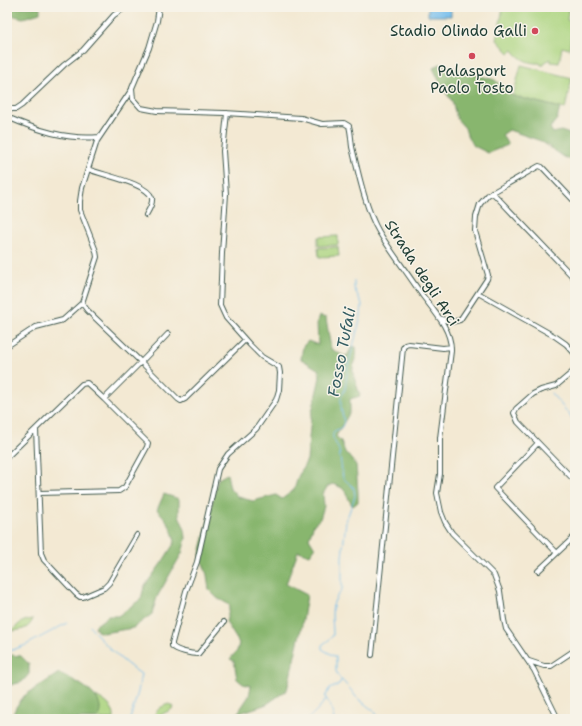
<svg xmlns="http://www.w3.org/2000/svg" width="582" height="726" viewBox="0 0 582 726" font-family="'Shantell Sans',sans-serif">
<rect width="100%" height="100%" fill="#f7f3e8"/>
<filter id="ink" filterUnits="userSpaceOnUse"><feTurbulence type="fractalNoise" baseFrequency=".025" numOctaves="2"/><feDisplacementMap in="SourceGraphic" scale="8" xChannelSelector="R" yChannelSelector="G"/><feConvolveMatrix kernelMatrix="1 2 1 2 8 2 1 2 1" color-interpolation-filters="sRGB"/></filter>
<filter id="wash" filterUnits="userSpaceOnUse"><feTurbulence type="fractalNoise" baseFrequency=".012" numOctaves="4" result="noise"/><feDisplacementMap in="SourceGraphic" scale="16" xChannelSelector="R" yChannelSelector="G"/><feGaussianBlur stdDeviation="0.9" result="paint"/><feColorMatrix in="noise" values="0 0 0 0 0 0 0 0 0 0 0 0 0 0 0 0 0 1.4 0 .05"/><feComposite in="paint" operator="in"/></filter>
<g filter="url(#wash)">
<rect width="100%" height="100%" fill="#f3e9d3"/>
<!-- green -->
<path fill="#abd47f" stroke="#65885a" d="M503,7H569L567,20L574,23L569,49L562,47L559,63L551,62V59L545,62L544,65H541L540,63C529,64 519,59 513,50L509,53L497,40Z
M521,65L572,78L565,109L513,96Z
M338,236V245L318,246V237Z
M338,247L339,256L319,257L318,248Z
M33,619C29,629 22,630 12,631C19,623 23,620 33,619Z
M96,696C106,702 115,707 114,719H97L100,708Z
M169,704L173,707L172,709L155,718H153C156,710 161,706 169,704Z"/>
<!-- forest -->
<path fill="#88b66e" stroke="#547a51" d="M7,7H40V13L23,18L7,14Z
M440,64L495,80L513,96L560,108L557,119L550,128L553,133L561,131L575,136V161L564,157L541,141L509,130L502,135L508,145L488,153L474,146L468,138L465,128L457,119L452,101L443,89L433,68Z
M319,316L326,318L331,349L342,355L347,356L352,347H356C358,358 354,358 353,367C352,376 358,387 360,396L350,399V412L336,436L341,441L345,452L356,465L358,492V502L353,506C348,501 348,493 342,488C339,486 335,485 332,484L327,487L323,494L324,506L320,519L314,524L309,538L315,548L310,555L298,551L286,584L307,595L302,625L287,690L267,704L237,714L249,696L251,686L243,684L237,679L234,661L230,659L237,651L239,643L226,622L230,605L217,598L209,590L207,575L200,554L218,479L227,474L230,488L238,497L253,501L276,495L282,499L294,490L298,477L307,460L311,416L320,377L319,370L301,359L303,346L308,341L318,345L317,322Z
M164,494L179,499V515L185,530L186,538L182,553L157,597L152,614L133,628L103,633L97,631L95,626L108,616H118L141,599L144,587L163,561L175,542C172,528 167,519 157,510Z
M11,655L21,656L29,664V674L22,682L7,686V657Z
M59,673C72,679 102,693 100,710C100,713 98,716 97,719H11L16,707L24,696Z"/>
<!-- water -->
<path fill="#74bded" stroke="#4a7d90" d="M428,7H451V16H428Z"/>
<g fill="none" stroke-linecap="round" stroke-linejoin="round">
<!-- stream -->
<path stroke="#74bded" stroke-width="1" d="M354,281V288L362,304L361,316L348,366L345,389L341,398V407L344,422L342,427L333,432V438L339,450L343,478L354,488L355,496L346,521L342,557V591C328,603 333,619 333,635L330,639L322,645V649L336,657V671L338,676L351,690L356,697L375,712L379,719
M551,393L569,414L575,424
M90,626C105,645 121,661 141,674L138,692L130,719
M7,652L26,645L67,623
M308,719L319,708L326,699
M334,719L330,704L325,697L329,689L339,685L341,680"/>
</g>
</g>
<g filter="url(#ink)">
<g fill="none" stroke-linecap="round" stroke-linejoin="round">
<!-- street casing -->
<g stroke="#3f574c" stroke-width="6">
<path id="street" d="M159,7L157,21L149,48L132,88L133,99L141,108L157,111L225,113L301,118L322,124L344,123L349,126C351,133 351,140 352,147C358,172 366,210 379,232C392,253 408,274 422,295C434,311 452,330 451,351L440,438V474L437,493L441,512L445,522L452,533L494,575L500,591L504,620L506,629L534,670L558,719
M7,109H16L22,105L64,65L83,50L114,15L126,7
M7,117C37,130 66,140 99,137
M88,169C101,175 148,183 152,198C153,204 149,210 146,215
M492,192L575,279
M478,293L556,337L566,344L575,354
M439,318L451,322L460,320L487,279L488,275L475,231L476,217L480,204L488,195L539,166L542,167L575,202
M168,334L141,362L178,399L181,401L185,399L245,340
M7,346L36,327L63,320L82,303
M575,370L556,386L541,390L533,394L516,409L514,413L518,422L575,481
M36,429L41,553L44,560L76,594L80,597H83L104,588L109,583L137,535
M538,443L495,488L557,553
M7,457L82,384L87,383L104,399L141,362L87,310L82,303L97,257L96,251L80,210V201L82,188L97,141L132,89
M39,493L119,491L125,487L147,447L148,443L104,399
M538,571L575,536
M224,622L198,654C191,654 177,651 172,646V643L186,591L197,562L218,469L228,454L256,429L276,400L279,390L280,373L279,367L262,357L250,345L226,318L220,305L222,253L226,194L223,151L227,113
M372,655L403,348L405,345L409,344L443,348L451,347
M529,661L544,666H551L575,650"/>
</g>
<!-- street -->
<use href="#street" stroke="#fff" stroke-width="4"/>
</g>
</g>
<!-- markers -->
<g fill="#d1495b" stroke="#f7f3e8" stroke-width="1.5">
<circle cx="535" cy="31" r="4"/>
<circle cx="472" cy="56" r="4"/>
</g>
<g text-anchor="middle" stroke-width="3" stroke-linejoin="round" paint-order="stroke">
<!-- poi labels -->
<g font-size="15" fill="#1f3d34" stroke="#f7f3e8" text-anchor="end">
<text x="527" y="36">Stadio Olindo Galli</text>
<text x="472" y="76" text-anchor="middle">Palasport<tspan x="472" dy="17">Paolo Tosto</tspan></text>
</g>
<!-- street labels -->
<g font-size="15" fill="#1f3d34" stroke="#f7f3e8">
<text transform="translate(422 273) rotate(57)" y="5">Strada degli Arci</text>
</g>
<!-- water labels -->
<g font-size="16" font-style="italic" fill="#345d62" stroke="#f7f3e8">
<text transform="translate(341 352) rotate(-79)" y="6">Fosso Tufali</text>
</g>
</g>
<!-- margin -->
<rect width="582" height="726" fill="none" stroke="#f7f3e8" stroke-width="24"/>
</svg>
